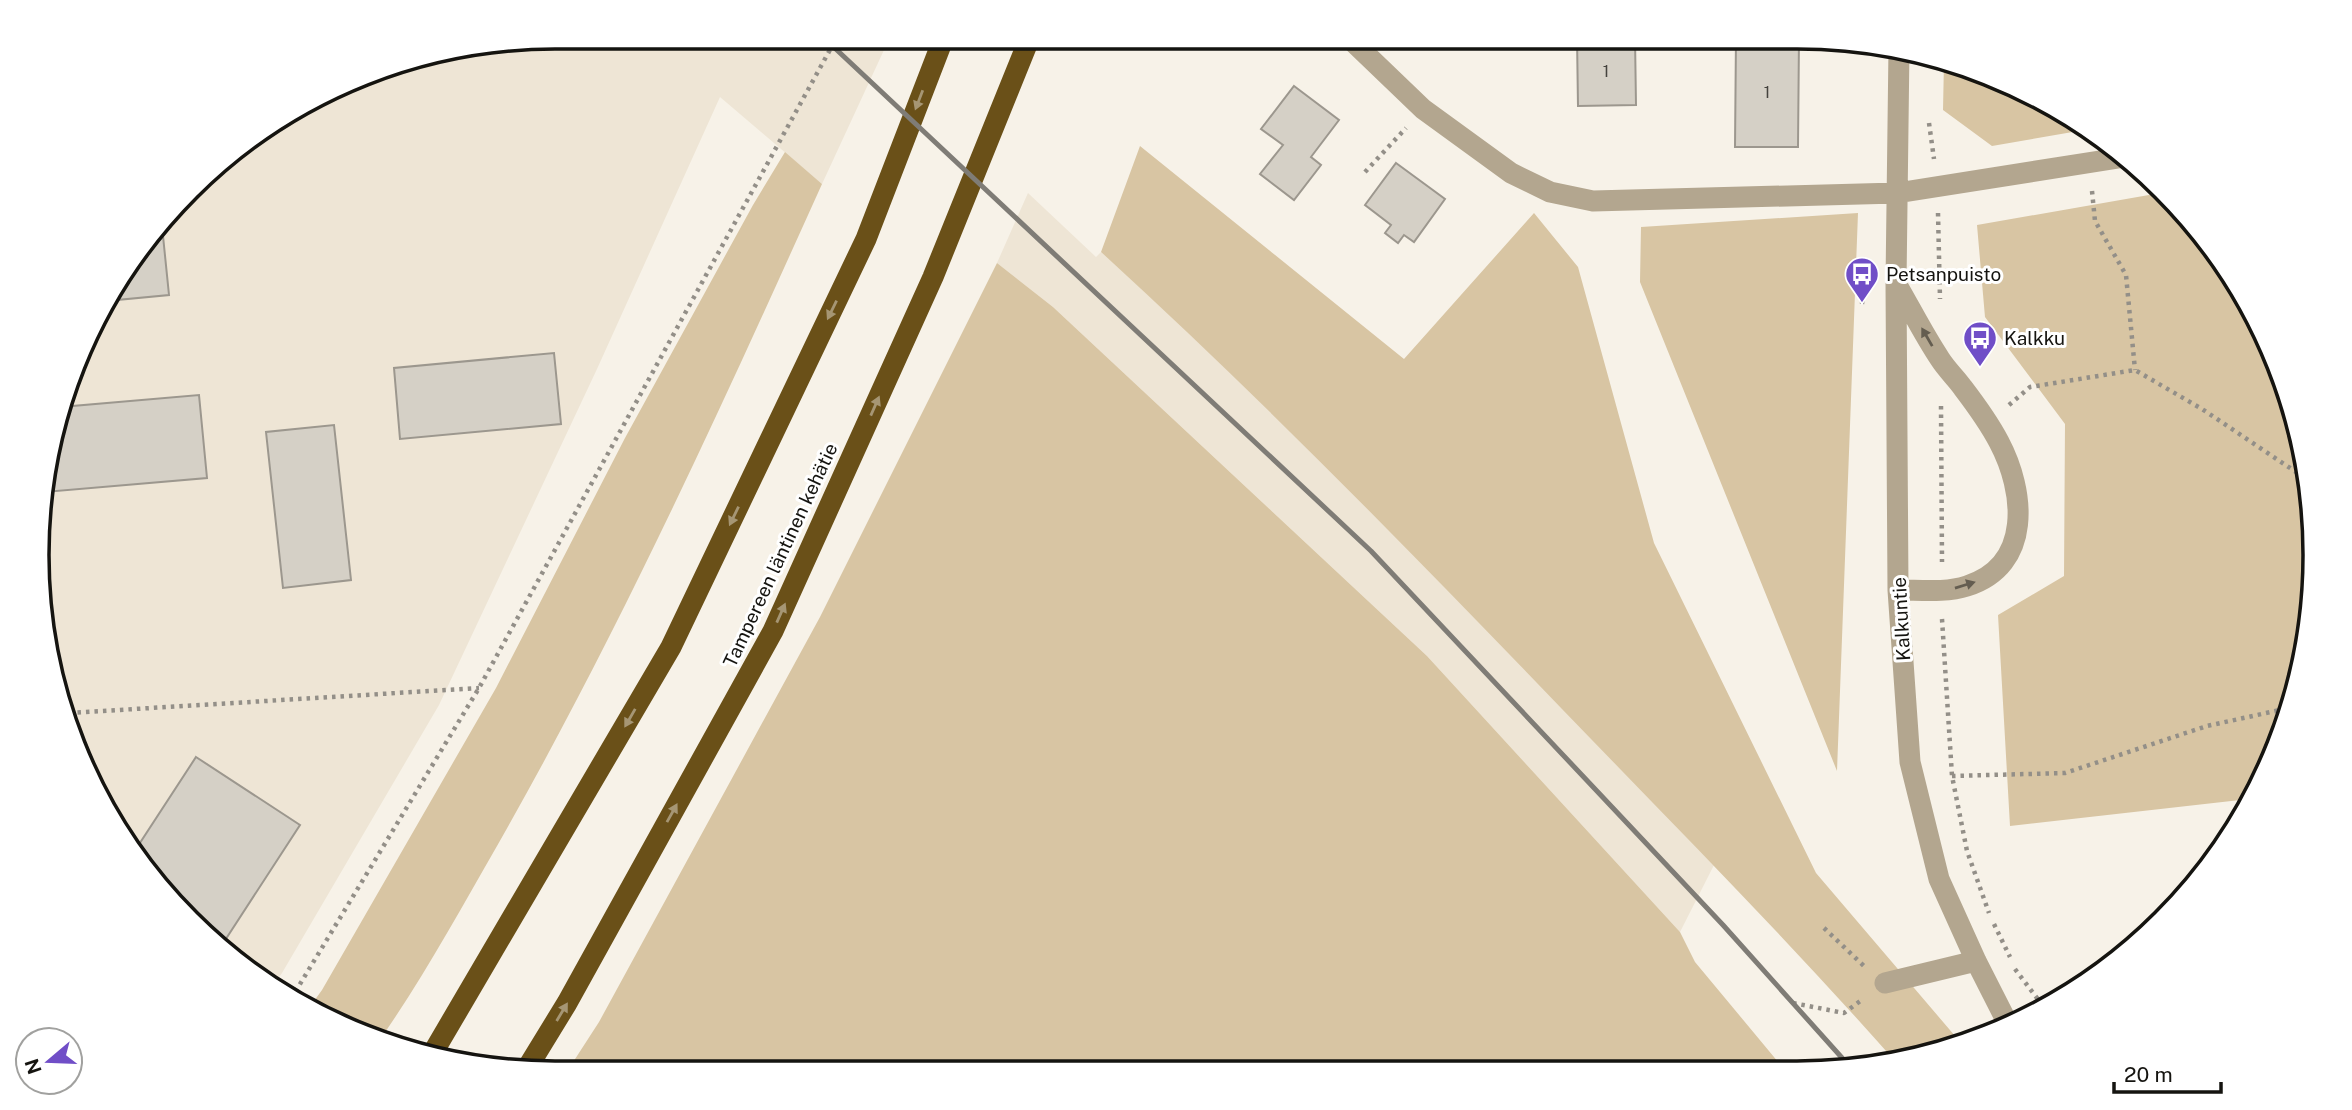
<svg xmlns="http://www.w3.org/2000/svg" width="2352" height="1110" viewBox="0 0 2352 1110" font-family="'Public Sans',sans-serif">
<rect width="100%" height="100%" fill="#f7f2e8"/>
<!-- built -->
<path fill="#eee5d5" d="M555,37H890L822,184L720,97L597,369L439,705L282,973L271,988L189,922L90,785L41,622L47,454L76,356L124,267L239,144L388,64Z
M1028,193L1096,257L1101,252L1194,337L1745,804L1680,932L1427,656L1053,307L997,263Z"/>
<!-- green -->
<path fill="#d8c5a3" d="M1944,61L1996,76L2090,129L1992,146L1943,110Z
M1140,146L1404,359L1534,213L1578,267L1654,543L1816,873L1961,1043L1895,1061C1788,940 1674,825 1562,709C1412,553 1261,398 1101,252Z
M785,152L822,184C721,408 619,632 497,846C459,912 423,978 379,1041L356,1034L309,1008L322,990L496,688L625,438L753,205Z
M2166,192L2228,267L2276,357L2305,454L2315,555L2305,656L2276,754L2249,799L2010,826L1998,615L2064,576L2065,424L1985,317L1977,225Z
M1858,213L1837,771L1640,282L1641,227Z
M997,263L1053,307L1427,656L1680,932L1695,962L1784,1069L566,1073L599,1022L820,617Z"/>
<!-- building -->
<path fill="#d5d0c6" stroke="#9c978e" stroke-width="2" d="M1577,37H1635L1636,105L1578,106Z
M1736,37H1799L1798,147H1735Z
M1294,86L1339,120L1311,157L1321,165L1294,200L1260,174L1283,145L1261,129Z
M1396,163L1445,199L1414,242L1404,235L1398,243L1385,233L1391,225L1365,205Z
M162,226L169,295L106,301L124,267Z
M554,353L561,424L400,439L394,368Z
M199,395L207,478L45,492L47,454L61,407Z
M334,425L351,580L283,588L266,432Z
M196,757L300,825L220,948L189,922L136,849Z"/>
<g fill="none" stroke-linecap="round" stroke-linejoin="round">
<!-- path -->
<path stroke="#938f88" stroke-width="4.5" stroke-dasharray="3.5 5" stroke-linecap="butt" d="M1929,123L1934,159
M1365,172L1406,128
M2092,191L2095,221L2126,275L2135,370
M1938,213L1940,299
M1862,304L1865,269
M2009,405L2030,387L2135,370L2202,409L2308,480
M1941,406L1942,562
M1942,619L1952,776L1967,851L1989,913
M69,713L479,688
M1952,776L2065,773L2207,726L2280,710L2291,703
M1994,924L2010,957
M1824,928L1864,966
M2015,969L2043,1006
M291,999L479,688L837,37
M1793,1003L1844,1013L1863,999"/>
<!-- minor -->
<path stroke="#b3a68f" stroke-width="21" d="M1348,37L1423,109L1511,173L1550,192L1593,201L1897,193L2125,157
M1899,47L1896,283L1898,590L1910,762L1939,879L1976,961L2009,1026
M1897,285C1911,309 1924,335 1940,359C1947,370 1956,378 1963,388C1976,405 1989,423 1999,442C2025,491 2033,565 1967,586C1946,593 1920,590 1898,590
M1885,983L1976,961"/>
<!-- highway -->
<path stroke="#6a5018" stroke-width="21" d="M431,1056L671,647L866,239L944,37
M526,1070L567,1003L773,631L933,277L1030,37"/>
<!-- rail -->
<path stroke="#7f7c76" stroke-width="5" d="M823,37L1371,551L1723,925L1852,1069"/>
</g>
<!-- one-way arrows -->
<defs><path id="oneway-solid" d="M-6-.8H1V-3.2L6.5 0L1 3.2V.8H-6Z" transform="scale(1.75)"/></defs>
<g fill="#a69674">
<use href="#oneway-solid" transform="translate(919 100) rotate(111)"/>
<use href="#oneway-solid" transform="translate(832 310) rotate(116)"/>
<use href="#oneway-solid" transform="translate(875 406) rotate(-66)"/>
<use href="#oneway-solid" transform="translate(734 516) rotate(116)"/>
<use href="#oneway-solid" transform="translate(781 613) rotate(-66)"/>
<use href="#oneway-solid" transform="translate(630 718) rotate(120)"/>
<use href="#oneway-solid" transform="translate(672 813) rotate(-61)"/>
<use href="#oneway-solid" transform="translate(562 1012) rotate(-59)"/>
</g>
<g fill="#645d50">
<use href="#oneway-solid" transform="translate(1927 337) rotate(-120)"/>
<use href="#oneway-solid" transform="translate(1965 585) rotate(-17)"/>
</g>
<!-- icons -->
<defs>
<g id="bus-pin" transform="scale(1.75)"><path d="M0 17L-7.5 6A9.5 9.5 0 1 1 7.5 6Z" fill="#704ec7" stroke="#fff"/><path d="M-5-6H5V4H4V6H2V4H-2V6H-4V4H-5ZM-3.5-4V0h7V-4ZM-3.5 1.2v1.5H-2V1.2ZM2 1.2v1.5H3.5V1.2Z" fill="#fff"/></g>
</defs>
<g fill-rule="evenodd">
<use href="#bus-pin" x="1862" y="274"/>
<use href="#bus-pin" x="1980" y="338"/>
</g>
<g text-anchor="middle" stroke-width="6" stroke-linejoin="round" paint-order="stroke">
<!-- number labels -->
<g font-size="16" fill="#45433e">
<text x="1606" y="77">1</text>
<text x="1767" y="98">1</text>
</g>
<!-- poi labels -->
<g font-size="19" fill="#151410" stroke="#fff" text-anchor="start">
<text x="1886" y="281">Petsanpuisto</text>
<text x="2004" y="345">Kalkku</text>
</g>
<!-- street labels -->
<g font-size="19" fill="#151410" stroke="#fff">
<text transform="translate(780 555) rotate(-65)" y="7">Tampereen läntinen kehätie</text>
<text transform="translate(1901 619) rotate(-93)" y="7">Kalkuntie</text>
</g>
</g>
<!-- crop -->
<path d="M0 0H2352V1110H0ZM555 49H1797A506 506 0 0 1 2303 555V555A506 506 0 0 1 1797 1061H555A506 506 0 0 1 49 555V555A506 506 0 0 1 555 49Z" fill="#fff" fill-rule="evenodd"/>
<path fill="none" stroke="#151410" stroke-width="3.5" d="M555 49H1797A506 506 0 0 1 2303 555V555A506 506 0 0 1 1797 1061H555A506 506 0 0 1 49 555V555A506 506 0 0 1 555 49Z"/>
<!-- north arrow -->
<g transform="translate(49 1061) rotate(251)"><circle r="33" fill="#ffffff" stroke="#a1a19f" stroke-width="2"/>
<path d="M0-5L12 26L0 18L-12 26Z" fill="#704ec7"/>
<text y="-10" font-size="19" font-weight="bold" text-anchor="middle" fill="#151410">N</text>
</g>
<!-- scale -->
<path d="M2114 1082v10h107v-10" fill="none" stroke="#151410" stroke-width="3.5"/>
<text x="2124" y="1082" font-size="21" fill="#151410" stroke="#ffffff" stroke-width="5" paint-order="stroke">20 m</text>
</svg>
